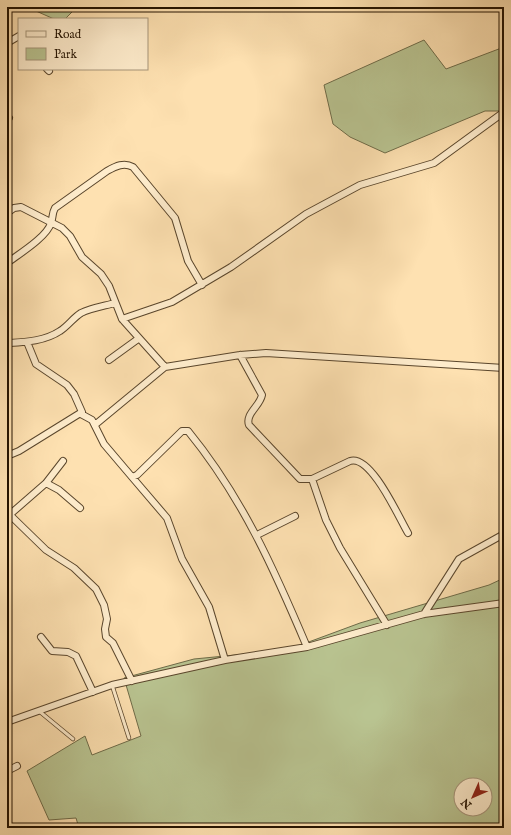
<svg xmlns="http://www.w3.org/2000/svg" width="511" height="835" viewBox="0 0 511 835" font-family="'IM FELL English',serif">
<rect width="100%" height="100%" fill="#fee1b1"/>
<filter id="stains"><feTurbulence type="fractalNoise" baseFrequency=".005" numOctaves="4"/><feColorMatrix values="0 0 0 0 .2 0 0 0 0 .09 0 0 0 0 .02 0 0 0 .5 -.17"/></filter>
<radialGradient id="worn" r=".72"><stop offset=".6" stop-color="#630" stop-opacity="0"/><stop offset="1" stop-color="#630" stop-opacity=".3"/></radialGradient>
<!-- green -->
<path fill="#b9c491" stroke="#6e6b48" fill-rule="evenodd" d="M27,7H77L65,19H54Z
M424,40L446,69L504,47V111H485L385,153L350,137L333,124L324,85Z
M504,578V828H79L76,818L49,820L27,771L85,736L92,755L141,736L124,678L194,659L287,650L360,623L489,585ZM461,785H485V809H461Z"/>
<g fill="none" stroke-linecap="round" stroke-linejoin="round">
<!-- service casing -->
<g stroke="#5a462c" stroke-width="4.5">
<path id="service" d="M112,685L129,738
M39,711L73,739"/>
</g>
<!-- minor casing -->
<g stroke="#5a462c" stroke-width="8">
<path id="minor" d="M7,43L19,36
M47,69L49,71
M7,117L9,118
M7,213L14,208L21,207L62,228L70,236L82,257L101,274L109,286L122,319
M7,263C19,254 47,237 51,223C53,218 52,213 55,208L107,171C116,166 124,162 133,167L175,218L188,261L202,285
M7,341L9,343C26,342 45,341 60,331C68,326 73,318 81,313C91,308 104,306 115,303
M240,355L262,395C260,406 245,414 249,425L300,479H312
M109,360L138,339
M165,367L122,319L172,302L231,267L306,214L360,185L434,163L504,112
M81,414L92,420L104,444L132,477L137,475L182,431H188C242,497 274,569 307,647
M96,424L165,367L240,355L266,353L504,368
M7,456L19,451L82,412L74,394L67,385L36,364L27,342
M132,477L167,518L182,559L209,607L225,660
M46,483L63,461
M10,515L46,550L74,568L96,589L104,605L107,619L105,629L106,637L113,643L132,681
M7,517L46,483L59,490L80,508
M257,535L295,516
M424,614L459,559L504,534
M387,625L340,548L326,520L312,479L350,461C371,454 399,518 408,533
M41,637L52,651L68,652L76,656L93,692
M7,722L112,685L225,660L307,647L424,614L504,603
M7,771L17,766"/>
</g>
<!-- service -->
<use href="#service" stroke="#feeccc" stroke-width="3"/>
<!-- minor -->
<use href="#minor" stroke="#feeccc" stroke-width="6"/>
</g>
<!-- margin -->
<rect width="511" height="835" fill="none" stroke="#fee1b1" stroke-width="24"/>
<rect x="8" y="8" width="495" height="819" fill="none" stroke="#231200" stroke-width="2"/>
<rect x="12" y="12" width="487" height="811" fill="none" stroke="#231200"/>
<!-- legend -->
<rect x="18" y="18" width="130" height="52" fill="#feeccc" stroke="#a6957a"/>
<rect x="26" y="31" width="20" height="6" fill="#feeccc" stroke="#a6957a"/>
<text x="54" y="38" font-size="12" fill="#231200">Road</text>
<rect x="26" y="48" width="20" height="12" fill="#b9c491" stroke="#a6957a"/>
<text x="54" y="58" font-size="12" fill="#231200">Park</text>
<!-- north arrow -->
<g transform="translate(473 797) rotate(225)"><circle r="19" fill="#feeccc" stroke="#a6957a"/>
<path d="M0-3L7 15L0 10L-7 15Z" fill="#8f2418"/>
<text y="-6" font-size="11" font-weight="bold" text-anchor="middle" fill="#231200">N</text>
</g>
<rect width="100%" height="100%" filter="url(#stains)"/>
<rect width="100%" height="100%" fill="url(#worn)"/>
</svg>
